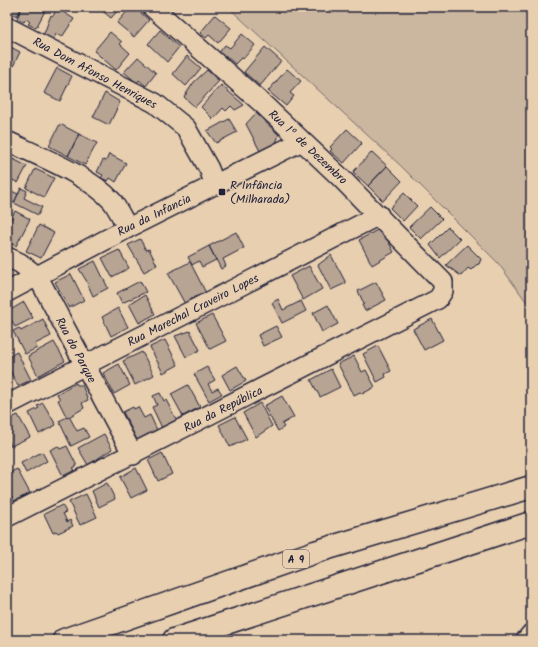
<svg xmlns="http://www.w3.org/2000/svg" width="538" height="647" viewBox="0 0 538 647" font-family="Kalam,sans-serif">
<rect width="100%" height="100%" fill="#e8cfb0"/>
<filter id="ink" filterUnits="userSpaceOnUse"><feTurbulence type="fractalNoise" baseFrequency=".025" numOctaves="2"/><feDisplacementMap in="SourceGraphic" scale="8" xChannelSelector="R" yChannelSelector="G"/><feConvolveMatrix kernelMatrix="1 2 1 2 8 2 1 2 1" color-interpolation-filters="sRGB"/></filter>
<g filter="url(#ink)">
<!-- green -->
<path fill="#cbb69f" stroke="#766c6d" d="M228,7H531V308L498,263L401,166Z"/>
<!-- building -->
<path fill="#b7a493" stroke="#22223b" d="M7,7H22L17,16L9,12Z
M22,7H47L36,28L28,24L30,22L26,19L24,22L17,19Z
M94,7H121L111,18L100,9L98,11Z
M131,7H134L149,20L134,37L117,23Z
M57,8L74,19L62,37L56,34L53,41L43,36L51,15L53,16Z
M215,15L231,28L218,43L209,35L206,38L200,33Z
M160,30L179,47L167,62L148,44Z
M110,32L122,42L120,44L130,53L116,70L94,51Z
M242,34L255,45L243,59L241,58L235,64L225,55L222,59L217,55L225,45L230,48Z
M7,45L20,52L8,77H7Z
M265,47L281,61L260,86L244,72Z
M187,56L201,68L186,86L173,74Z
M138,57L156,73L146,86L139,80L137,83L124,72Z
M57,68L72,76L60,101L44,93Z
M287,69L301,81L290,93L294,96L286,106L268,91Z
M207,70L219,81L195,107L184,97L194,82Z
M221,85L244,105L235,110L231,106L226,111L223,108L213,119L201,107Z
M105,93L120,102L109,125L93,117Z
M256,113L279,135L276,143L260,151L246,124Z
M229,119L237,132L216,143L207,131Z
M60,124L79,134L68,156L49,146Z
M347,129L362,143L344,163L330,151L332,149L330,147Z
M79,134L97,143L85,165L68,156Z
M372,152L387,166L368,186L353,172Z
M109,154L126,163L116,182L110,178L108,181L101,178L103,175L97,172L103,160L106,161Z
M13,159L27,166L18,183L13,180L10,186L7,185V171Z
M387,166L402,181L383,201L368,186Z
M35,169L54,178L44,197L26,188Z
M21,188L27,191L24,198L42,207L38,215L14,203Z
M7,189L18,194L14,203L7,199Z
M404,193L417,206L403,221L390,208Z
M430,207L442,219L421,239L409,227Z
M15,211L30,219L16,246L7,241V226Z
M39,225L54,233L41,258L26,251Z
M448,227L460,239L440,258L430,245Z
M381,228L394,252L372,265L359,240Z
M236,232L244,248L223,259L226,266L221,269L209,246Z
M140,239L146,250L149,249L157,265L144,272L128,245Z
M467,245L481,259L479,264L476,265L471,270L468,268L461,276L446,265Z
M209,246L216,260L202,267L199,261L192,265L188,257Z
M119,250L129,268L112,277L102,258Z
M331,255L346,283L331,290L318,265Z
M95,261L108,288L93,296L88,285H89L79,269Z
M190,262L206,293L185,304L168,273Z
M309,266L322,289L303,300L290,276Z
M71,274L84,300L69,308L55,282Z
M140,281L146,292L122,303L117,293Z
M376,282L386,300L365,311L362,305L364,304L358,291Z
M145,295L155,314L139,323L129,304Z
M278,299L283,310L301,301L306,311L282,323L272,303Z
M24,302L33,318L15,327L7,312Z
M328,305L338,324L322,332L313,313Z
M118,308L128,327L111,336L102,317Z
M212,315L226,341L210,349L196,323Z
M43,319L51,336L35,344L37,348L25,354L13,331L19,328L21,331Z
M432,319L443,340L424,350L413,329Z
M276,326L282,337L263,346L258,335Z
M190,331L200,350L186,357L175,336Z
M165,340L178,365L163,373L150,347Z
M54,342L65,361L38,376L28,356Z
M378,346L391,371L385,374L386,377L377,382L363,354Z
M17,352L31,380L18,386L7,365V357Z
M142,352L154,375L135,385L123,361Z
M354,356L362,372L366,370L375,387L362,394L360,392L354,395L338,364Z
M119,364L130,385L114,394L103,373Z
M237,366L246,381L230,390L222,375Z
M207,367L215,380L208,384L212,391L218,388L222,394L209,401L194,374Z
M331,369L340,387L320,397L311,380Z
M76,383L77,385H82L88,400L82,403L84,408L67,418L58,400L60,399L57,394Z
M188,385L200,407L183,416L171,394Z
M160,393L164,401L166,400L177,421L162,428L152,407L157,405L153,396Z
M282,396L294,417L282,424L284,427L278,431L264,406Z
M43,403L56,425L39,434L29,413L39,408L37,406Z
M260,403L272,426L256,437L243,413Z
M133,407L134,409L138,407L144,418L150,415L157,430L137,440L123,412Z
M18,415L30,437L11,446L7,437V420Z
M69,416L77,431L84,428L89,437L71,446L59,421Z
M235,417L247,439L230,447L219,425Z
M104,434L112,449L88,465L78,448Z
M58,446L60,449L67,446L77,466L73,468L75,470L63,476L50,450Z
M42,452L47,461L26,473L21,463Z
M162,453L172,474L158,481L148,460Z
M136,468L147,490L131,498L120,477Z
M17,469L30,493L14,501L7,487V474Z
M107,483L115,499L99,507L92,491Z
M86,494L97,517L80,525L69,502Z
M62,505L66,512L63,513L67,522L70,520L73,526L58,533L56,531L53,533L44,514Z"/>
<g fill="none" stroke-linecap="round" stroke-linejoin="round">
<!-- minor casing -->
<g stroke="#22223b" stroke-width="22">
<path id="minor" d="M7,27L155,103L186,128L209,169L215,185
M7,141C38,156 89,175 112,201C118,209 123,220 128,228
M7,257L20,263L38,277L133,455
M7,292L128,228L302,141
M7,405L379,215
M7,517L438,299L443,291V282L340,177L264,105L152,7
M526,640L531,634"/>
</g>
<!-- highway casing -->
<g stroke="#22223b" stroke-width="25">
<path id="highway" d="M64,640L315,552L531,487
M174,640L531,523"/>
</g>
<!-- minor -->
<use href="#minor" stroke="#e8cfb0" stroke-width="19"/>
<!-- highway -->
<use href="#highway" stroke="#e8cfb0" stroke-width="22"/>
</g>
</g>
<!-- markers -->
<rect fill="#22223b" stroke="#e8cfb0" stroke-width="1.5" x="218" y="188" width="8" height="8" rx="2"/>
<g text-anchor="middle" stroke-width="3" stroke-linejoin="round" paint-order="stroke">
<!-- shield labels -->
<rect fill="#e8cfb0" stroke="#5d565e" stroke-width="1" x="283" y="550" width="26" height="18" rx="3"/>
<g font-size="11" font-weight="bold" fill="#22223b">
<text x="296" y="563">A 9</text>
</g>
<!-- street labels -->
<g font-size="12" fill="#22223b" stroke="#e8cfb0">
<text transform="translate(95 73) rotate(28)" y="4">Rua Dom Afonso Henriques</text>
<text transform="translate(308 147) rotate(43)" y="4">Rua 1º de Dezembro</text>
<text transform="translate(154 215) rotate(-26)" y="4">Rua da Infancia</text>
<text transform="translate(193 310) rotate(-27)" y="4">Rua Marechal Craveiro Lopes</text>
<text transform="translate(76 350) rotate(62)" y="4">Rua do Parque</text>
<text transform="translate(223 409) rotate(-27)" y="4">Rua da República</text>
</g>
<!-- poi labels -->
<g font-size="12" fill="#22223b" stroke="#e8cfb0" text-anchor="start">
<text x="230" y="189">R Infância<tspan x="230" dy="14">(Milharada)</tspan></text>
</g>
</g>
<!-- margin -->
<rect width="538" height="647" fill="none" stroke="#e8cfb0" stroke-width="24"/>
<rect x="12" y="12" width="514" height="623" fill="none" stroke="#22223b" stroke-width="1.5" filter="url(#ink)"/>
</svg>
